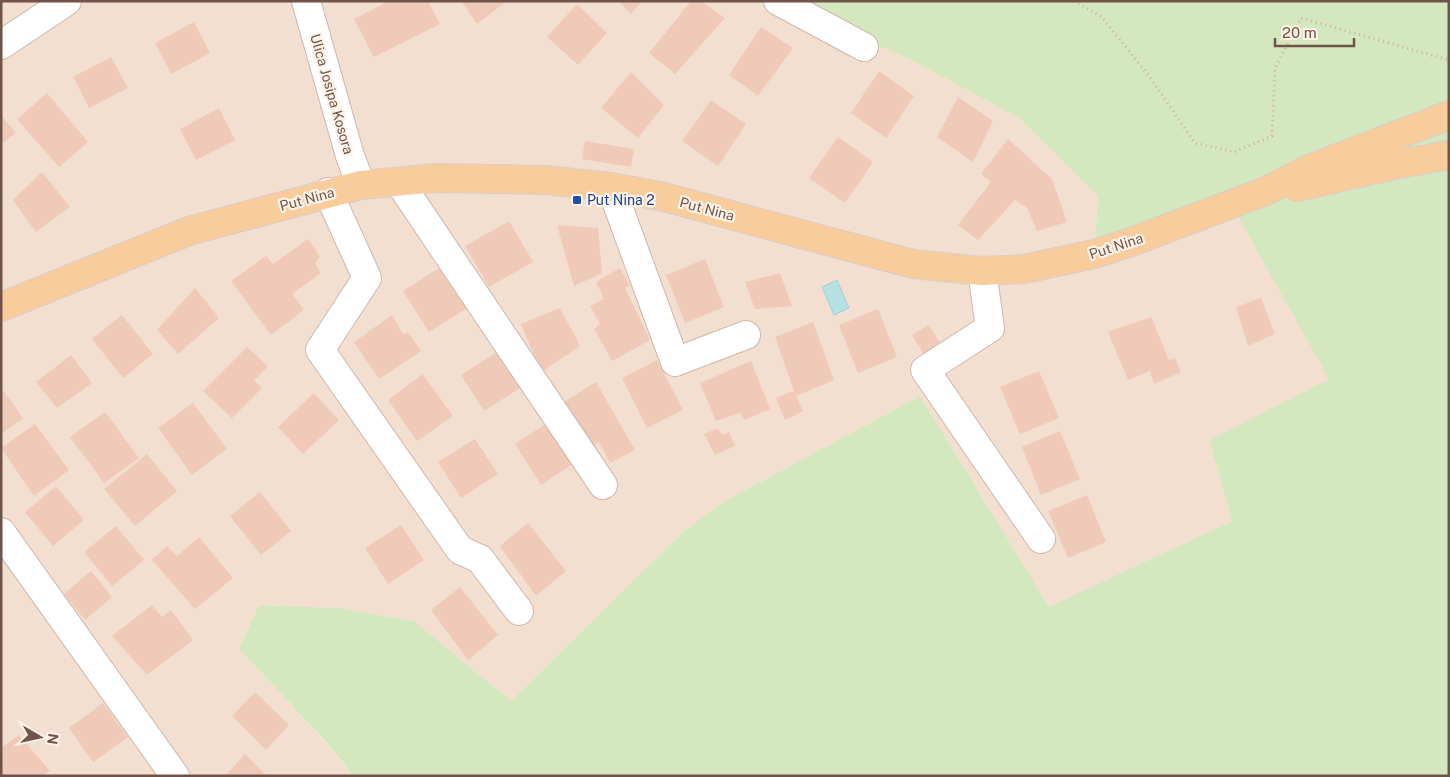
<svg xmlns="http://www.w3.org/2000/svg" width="1450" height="777" viewBox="0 0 1450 777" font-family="'Public Sans',sans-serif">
<rect width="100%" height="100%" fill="#fbeee1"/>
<!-- residential -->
<path fill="#f2dfd0" d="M1,1H777L909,59L1019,118L1098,196L1094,253L1231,204L1330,379L1209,440L1232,521L1049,608L920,396L721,503L684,531L511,701L414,621L338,608L259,605L239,649L335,753L352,776H1Z"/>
<!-- green -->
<path fill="#d4e8c0" d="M777,1H1449V776H352L335,752L239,649L259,605L338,608L414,621L511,701L684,531L721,503L920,396L1049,607L1232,521L1209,440L1329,379L1231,204L1094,254L1098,196L1019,118L909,59Z"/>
<!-- water -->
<path fill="#b6e1e3" stroke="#9dd2d5" d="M837,280L849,308L834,315L822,287Z"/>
<!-- building -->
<path fill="#efcab9" d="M389,1H428L440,24L374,57L354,19Z
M461,1H507L477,24Z
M618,1H642L631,14Z
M691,1H701L725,18L675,74L649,53Z
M577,4L607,33L578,65L547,37Z
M194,22L210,53L171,74L155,43Z
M761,27L793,48L758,96L729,75Z
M111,57L128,88L89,108L73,77Z
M879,71L914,96L886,138L851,113Z
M631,72L664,105L638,138L601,108Z
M47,93L88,142L59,167L17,119Z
M958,97L993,121L973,162L937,137Z
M711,100L746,124L718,166L682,141Z
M219,108L235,140L196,160L180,129Z
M1,115L16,133L1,144Z
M838,137L873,162L845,203L809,178Z
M1008,139L1052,179L1067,222L1037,231L1027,208L1015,200L978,240L958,225L991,182L981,174Z
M585,141L634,149L631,167L582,159Z
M42,172L70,207L36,232L13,200Z
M509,221L533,262L489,287L465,246Z
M557,225L598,228L602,273L574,286Z
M308,239L320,257L315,263L321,273L292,294L304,310L271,335L231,281L266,256L273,264Z
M705,259L724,307L685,323L666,275Z
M444,265L469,307L429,332L403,291Z
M620,268L630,286L625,288L650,340L612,361L594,329L600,324L590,306L604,299L596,282Z
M780,273L792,306L755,309L745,282Z
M195,288L219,318L178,354L157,330Z
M1261,298L1275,334L1248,346L1236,307Z
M560,308L580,346L541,372L521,324Z
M878,309L897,357L858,373L839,325Z
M122,315L153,354L123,378L92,339Z
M392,315L403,334L408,332L421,351L379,379L354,342Z
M1151,317L1169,360L1175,358L1181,372L1154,384L1150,371L1128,380L1108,332Z
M813,322L834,380L796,396L803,411L785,420L776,398L794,391L775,337Z
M928,325L941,344L924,355L912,335Z
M247,347L268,366L254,381L262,388L232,418L203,391Z
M497,352L520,388L484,411L461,375Z
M71,355L92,383L57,408L36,382Z
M657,360L683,410L647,428L622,378Z
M751,361L770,409L744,420L740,413L716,421L700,383Z
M1039,371L1059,418L1020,434L1000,387Z
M423,374L453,416L417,441L388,400Z
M596,382L635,450L610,463L599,442L588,449L562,403Z
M1,388L23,418L1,434Z
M314,393L339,420L303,454L278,427Z
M193,403L227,449L192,475L158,428Z
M105,412L139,458L104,483L70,437Z
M547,423L573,464L541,485L515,444Z
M35,424L69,470L34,496L1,448Z
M718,428L722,435L729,432L735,446L715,455L704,434Z
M1060,431L1080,479L1041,495L1022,447Z
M475,439L498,474L461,498L438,462Z
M147,454L177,491L135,526L104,489Z
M56,486L84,520L53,546L25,512Z
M260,492L291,531L261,555L230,516Z
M1087,495L1106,542L1068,558L1048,511Z
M528,523L566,571L536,596L500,546Z
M401,525L424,560L388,584L365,548Z
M116,526L144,560L112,586L84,552Z
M199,537L233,578L195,609L152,560L167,546L177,556Z
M91,571L112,597L85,620L64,594Z
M460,587L498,635L468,660L431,610Z
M152,605L162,617L171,610L193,640L147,675L112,636Z
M255,692L289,725L266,750L232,716Z
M103,703L128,737L93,762L69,728Z
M19,735L50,771L43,776H1V748Z
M245,754L267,776H225Z"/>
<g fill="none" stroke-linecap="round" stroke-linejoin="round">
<!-- minor casing -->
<g stroke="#ceb7ab" stroke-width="30">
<path id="minor" d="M306,1L350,156L361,185
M778,1L864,47
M1,45L67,1
M399,182L603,485
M611,187L675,362L746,335
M328,192L367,278L320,350L460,550L480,559L519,611
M982,271L990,328L925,370L1041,539
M1,532L175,776"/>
</g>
<!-- major casing -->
<g stroke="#d7cfcc" stroke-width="30">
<path id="major" d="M1297,187L1398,164L1449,155
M1,307L189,231L361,185L437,178L545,180L611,187L660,196L913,264L982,271L1024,269L1094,254L1131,242L1266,191L1309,169L1449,115"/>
</g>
<!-- path -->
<path stroke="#d4ad9d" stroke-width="3" stroke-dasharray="1 4" stroke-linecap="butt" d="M1074,1L1102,17L1149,76L1195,143L1234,152L1272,136L1275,68L1301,18L1449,60"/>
<!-- minor -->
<use href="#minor" stroke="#fff" stroke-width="28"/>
<!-- major -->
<use href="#major" stroke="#f8cc9b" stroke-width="28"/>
</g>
<!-- markers -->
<rect fill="#1a4fb4" stroke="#fef3e6" stroke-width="2" x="572" y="195" width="10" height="10" rx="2.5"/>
<g text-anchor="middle" stroke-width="4.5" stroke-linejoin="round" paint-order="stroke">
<!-- street labels -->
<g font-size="14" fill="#715349" stroke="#fef3e6">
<text transform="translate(332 94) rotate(74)" y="5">Ulica Josipa Kosora</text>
<text transform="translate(307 199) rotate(-15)" y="5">Put Nina</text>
<text transform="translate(707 209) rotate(15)" y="5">Put Nina</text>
<text transform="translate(1116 246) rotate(-18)" y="5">Put Nina</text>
</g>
<!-- transit labels -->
<g font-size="14" fill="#164399" stroke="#fef3e6" text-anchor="start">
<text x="587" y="205">Put Nina 2</text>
</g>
</g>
<!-- border -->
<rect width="1450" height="777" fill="none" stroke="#715349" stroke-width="5"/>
<!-- north arrow -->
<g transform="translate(40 737) rotate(99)" stroke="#fef3e6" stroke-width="4" paint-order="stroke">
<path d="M0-4L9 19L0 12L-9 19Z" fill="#715349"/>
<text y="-8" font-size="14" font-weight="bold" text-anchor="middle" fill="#715349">N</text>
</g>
<!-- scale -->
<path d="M1275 38v8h79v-8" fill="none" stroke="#715349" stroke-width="2.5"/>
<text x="1282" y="38" font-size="15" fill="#715349" stroke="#fef3e6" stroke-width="4" paint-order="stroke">20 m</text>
</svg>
